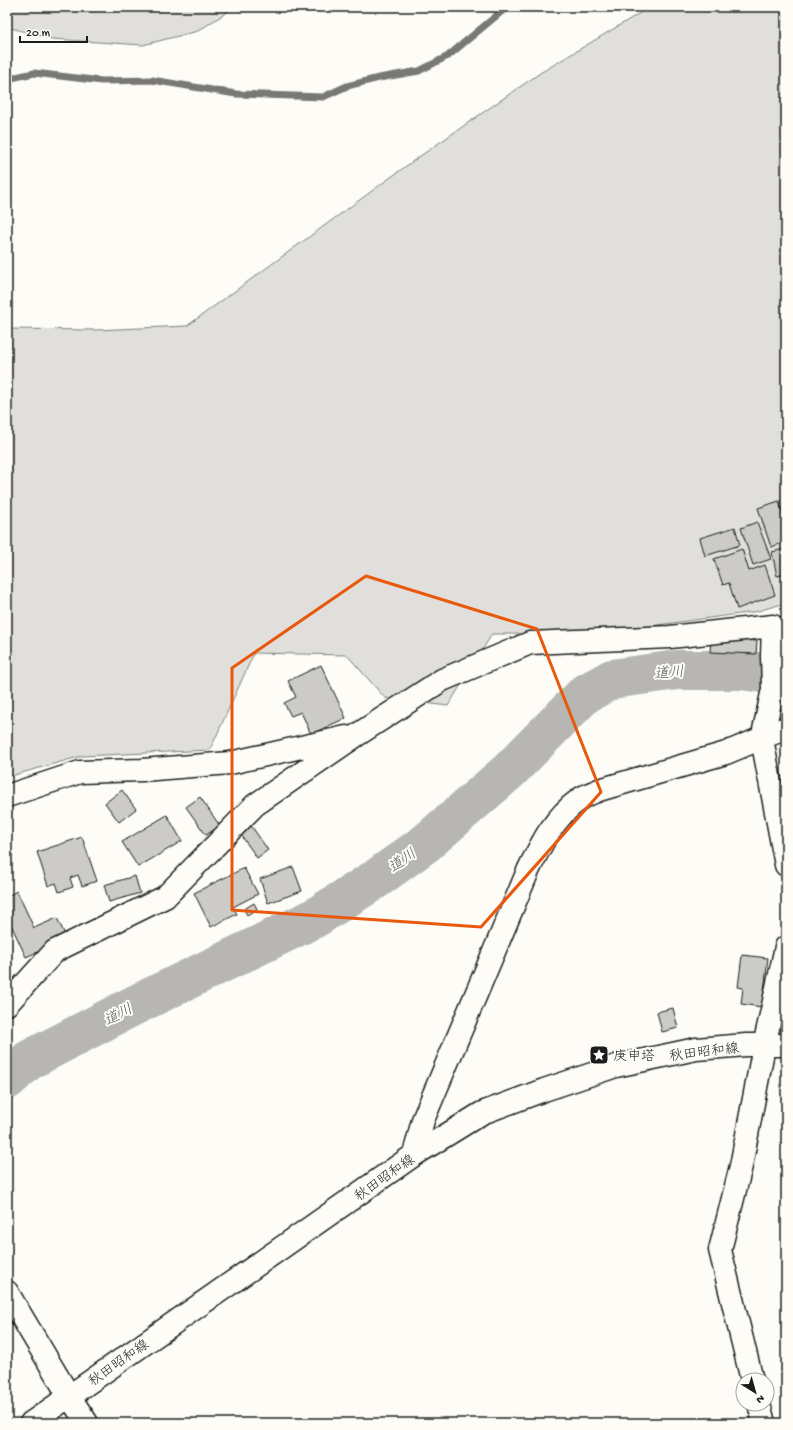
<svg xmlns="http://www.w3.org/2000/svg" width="793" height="1430" viewBox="0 0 793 1430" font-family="'Gochi Hand','Klee One',sans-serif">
<rect width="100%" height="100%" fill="#fdfcf7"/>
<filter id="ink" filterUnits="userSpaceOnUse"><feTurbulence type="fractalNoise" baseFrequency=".025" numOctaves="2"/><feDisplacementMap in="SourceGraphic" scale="8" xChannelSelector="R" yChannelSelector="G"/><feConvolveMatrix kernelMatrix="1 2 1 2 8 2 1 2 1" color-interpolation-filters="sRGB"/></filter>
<g filter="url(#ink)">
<!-- green -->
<path fill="#e0dfdb" stroke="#7e7e7c" d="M7,7H235L198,31L143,45L52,39L7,27Z
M650,7H786V603L754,612L590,634H492L448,706L385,698L347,655L254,653L210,750L82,756L7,777V329L95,330L187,326L413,161L540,73Z"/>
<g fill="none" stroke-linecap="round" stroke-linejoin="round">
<!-- stream -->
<path stroke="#797876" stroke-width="7" d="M7,79L34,73L102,81L152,80L236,94L323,97L347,86L379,78L419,71L448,56L507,7"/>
<!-- river -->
<path stroke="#b7b6b2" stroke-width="40" d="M7,1080L29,1060L135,1005L313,919L376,879L426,843L509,771L585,694L612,679L677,670H741L786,676"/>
</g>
<!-- building -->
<path fill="#cccbc8" stroke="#1c1c1c" d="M779,501L783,514L786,513V542L771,547L758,508Z
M757,522L771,559L753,565L741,528Z
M735,527L740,545L705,556L700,538Z
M742,549L749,571L765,565L775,595L737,609L729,583L723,585L714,559Z
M784,549L786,555V574L777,576L772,552Z
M711,638L757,641L756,654L710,652Z
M321,665L346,718L311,734L301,712L291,716L284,703L296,697L288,681Z
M122,790L136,809L119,822L105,803Z
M200,797L220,826L206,835L186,807Z
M167,815L182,841L138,867L122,842Z
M250,824L268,850L257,858L239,832Z
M82,837L97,881L82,886L78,875L70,878L73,887L59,892L56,883L48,886L37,852Z
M293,867L302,891L268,903L260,879Z
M244,868L258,894L233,907L237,914L211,927L194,893Z
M135,876L140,893L109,902L104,885Z
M17,891L34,928L57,918L67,939L26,957L7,916V896Z
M254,903L257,909L247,915L244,909Z
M742,955L768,958L762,1007L741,1004L743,988L738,987Z
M673,1008L678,1028L662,1032L657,1012Z"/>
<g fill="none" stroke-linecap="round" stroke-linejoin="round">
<!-- minor casing -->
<g stroke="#1c1c1c" stroke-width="25">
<path id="minor" d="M7,796L80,772L142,770L230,763L346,737
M7,1004L55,951L165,897L255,805L357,735L442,680L530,643L670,637L773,626L772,656L773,689L762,739L786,865
M414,1155L423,1120L528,871C541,844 554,817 580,799C585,795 593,793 599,790L726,753L786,728
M7,1292L69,1396L87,1423
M752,1380L720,1250L741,1166L764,1046L786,947
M759,1404L764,1423"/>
</g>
<!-- major casing -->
<g stroke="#1c1c1c" stroke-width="25">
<path id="major" d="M31,1423L414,1155L482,1113L544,1090L616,1066L696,1049L746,1045H786"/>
</g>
<!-- minor -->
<use href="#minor" stroke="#fdfcf7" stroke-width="22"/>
<!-- major -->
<use href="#major" stroke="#fdfcf7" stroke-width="22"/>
</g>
</g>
<!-- marked area -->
<path fill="none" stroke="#e8590c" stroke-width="3" stroke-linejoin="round" d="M366,576L537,629L601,792L481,927L232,910V668Z"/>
<!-- icons -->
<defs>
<g id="sight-square" transform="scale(1)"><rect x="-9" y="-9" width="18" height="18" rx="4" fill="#1c1c1c" stroke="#fdfcf7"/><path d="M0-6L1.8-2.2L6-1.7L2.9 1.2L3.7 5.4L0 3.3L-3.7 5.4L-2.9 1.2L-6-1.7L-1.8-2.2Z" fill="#fff"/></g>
</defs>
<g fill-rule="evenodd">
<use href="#sight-square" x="599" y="1055"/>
</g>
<g text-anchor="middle" stroke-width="4" stroke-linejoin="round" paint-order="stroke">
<!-- street labels -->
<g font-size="14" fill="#1c1c1c" stroke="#fdfcf7">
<text transform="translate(704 1051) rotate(-7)" y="5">秋田昭和線</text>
<text transform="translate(384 1177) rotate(-35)" y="5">秋田昭和線</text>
<text transform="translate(118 1362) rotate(-35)" y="5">秋田昭和線</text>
</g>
<!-- poi labels -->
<g font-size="14" fill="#1c1c1c" stroke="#fdfcf7" text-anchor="start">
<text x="613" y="1060">庚申塔</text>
</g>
<!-- water labels -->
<g font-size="15" font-style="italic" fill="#5a5a58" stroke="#fdfcf7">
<text transform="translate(669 672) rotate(-5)" y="5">道川</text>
<text transform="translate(402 860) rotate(-36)" y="5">道川</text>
<text transform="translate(118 1014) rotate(-28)" y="5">道川</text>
</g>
</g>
<!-- margin -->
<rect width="793" height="1430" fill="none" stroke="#fdfcf7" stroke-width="24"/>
<rect x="12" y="12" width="769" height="1406" fill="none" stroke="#1c1c1c" stroke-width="1.5" filter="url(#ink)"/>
<!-- north arrow -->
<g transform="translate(755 1392) rotate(143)"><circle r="19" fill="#fdfcf7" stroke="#a3a29f"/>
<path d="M0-3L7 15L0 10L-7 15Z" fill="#1c1c1c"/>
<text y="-6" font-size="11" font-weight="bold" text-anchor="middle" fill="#1c1c1c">N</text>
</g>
<!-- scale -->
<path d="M20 36v6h67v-6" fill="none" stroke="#1c1c1c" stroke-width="2"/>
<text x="26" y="36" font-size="12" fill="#1c1c1c" stroke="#fdfcf7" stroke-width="3" paint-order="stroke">20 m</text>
</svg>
